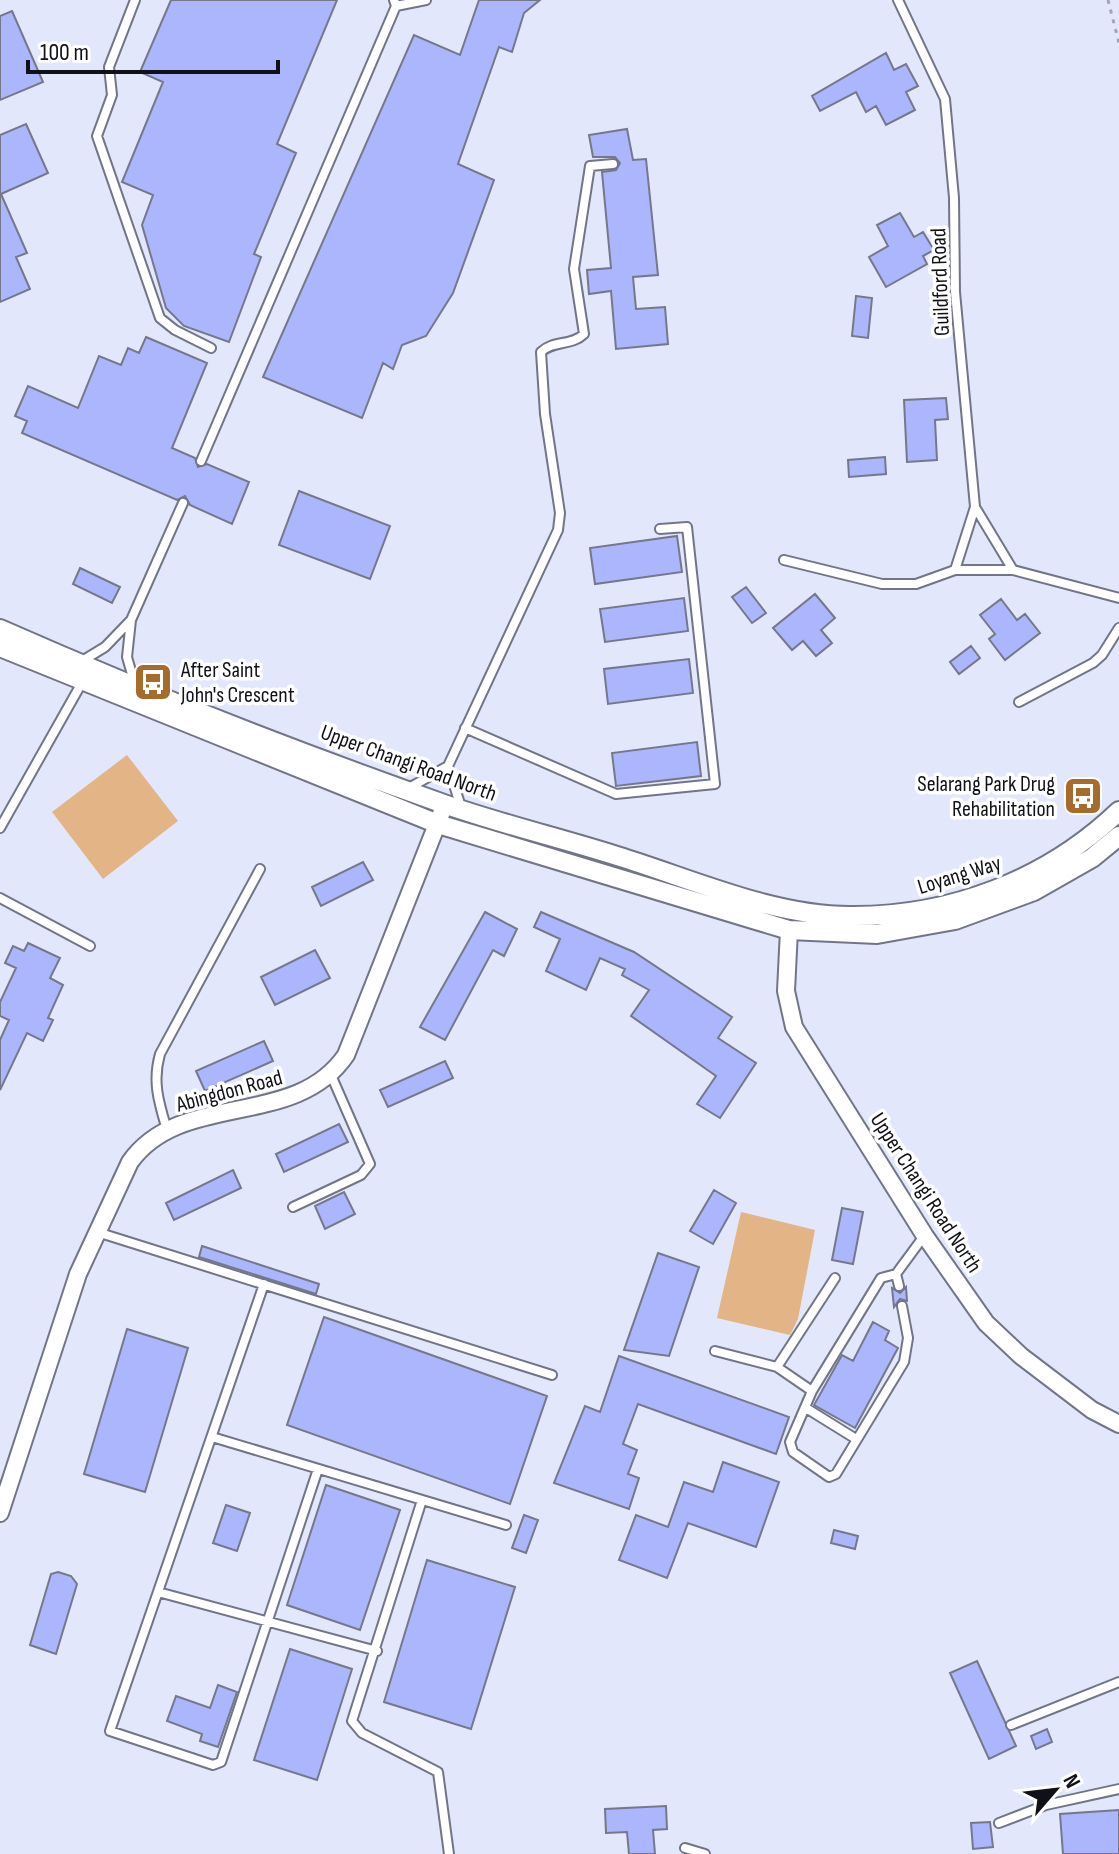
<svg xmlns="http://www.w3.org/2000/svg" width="1119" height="1854" viewBox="0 0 1119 1854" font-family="'Sofia Sans Condensed',sans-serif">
<rect width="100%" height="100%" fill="#e3e7fb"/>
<!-- green -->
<path fill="#e3b486" d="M127,755L178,821L103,879L52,812Z
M741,1212L815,1230L798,1319L790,1335L717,1318Z"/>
<!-- building -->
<path fill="#abb6fc" stroke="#75788a" stroke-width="2" d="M171,0H337L277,144L296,153L254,254L261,257L229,342L184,326L166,308L142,225L153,195L122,182L163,82L140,72Z
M479,0H540L524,13L512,52L499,47L458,164L494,180L453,293L426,336L402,345L393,369L383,363L362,418L263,377L414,35L460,55Z
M12,11L43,82L0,100V16Z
M886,53L894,70L906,64L918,86L906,92L915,110L886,125L876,106L866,112L856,92L820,111L812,96Z
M26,124L48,173L1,194L27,253L16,257L30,289L0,302V135Z
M627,129L633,160L646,159L658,275L633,277L636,309L665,307L668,344L616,349L611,291L589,294L587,270L611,268L602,172L616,170L620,163L615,157H593L589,135Z
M900,213L914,237L923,232L934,250L923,256L927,264L886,287L869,257L888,246L877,225Z
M856,296L872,298L868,338L852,336Z
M146,337L207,363L172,448L195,458L198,467L207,464L249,482L232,524L190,505L185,496L177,500L22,433L27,421L15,416L28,386L78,408L99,356L121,365L128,348L139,353Z
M946,398L948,419L935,420L937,460L907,462L904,400Z
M885,457L886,474L849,477L848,460Z
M299,491L390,526L370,579L279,545Z
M677,536L682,572L595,584L590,548Z
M80,568L120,587L112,603L73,584Z
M746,587L766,613L752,623L732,597Z
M815,594L835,618L821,630L832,643L816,656L803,641L792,650L773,628Z
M684,598L688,631L605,642L600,609Z
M1001,599L1017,620L1025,614L1040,633L1005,660L989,639L995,634L980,615Z
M971,646L980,658L959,674L950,662Z
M689,659L693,693L608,704L604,669Z
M697,742L701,776L616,786L612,753Z
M363,862L373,880L321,906L312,887Z
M485,912L517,929L504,956L493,950L445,1040L420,1027Z
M541,912L634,952L732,1017L718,1038L756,1063L720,1118L697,1104L716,1076L631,1016L649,990L622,975L625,969L600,958L586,990L546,971L560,939L534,927Z
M28,943L60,958L50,978L63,985L48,1018L53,1020L43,1041L27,1033L0,1090V1040L9,1020L0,1016V1002L16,968L5,963L13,946L24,951Z
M315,950L330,978L275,1005L261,977Z
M264,1041L273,1061L205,1091L196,1071Z
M445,1061L453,1078L388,1107L380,1090Z
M339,1124L348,1142L284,1172L276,1154Z
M233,1170L241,1188L174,1220L166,1203Z
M714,1190L736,1203L713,1244L690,1231Z
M344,1192L355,1214L325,1229L315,1206Z
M842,1208L863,1212L853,1264L832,1260Z
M202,1246L319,1284L316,1294L199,1257Z
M658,1253L699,1267L669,1356L624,1350Z
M906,1287L907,1301L900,1299L894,1307L892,1288L900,1293Z
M324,1317L547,1396L510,1504L287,1425Z
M873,1322L889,1331L885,1340L898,1348L855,1428L814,1405L842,1355L853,1361Z
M127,1329L188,1348L145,1492L84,1474Z
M619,1356L789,1417L776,1454L638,1404L623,1444L637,1450L628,1474L639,1478L629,1509L554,1483L585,1406L600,1412Z
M723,1462L779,1482L756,1547L688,1523L667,1578L619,1560L636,1515L668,1527L684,1482L713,1492Z
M326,1485L400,1510L360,1630L287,1605Z
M226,1505L250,1513L237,1551L213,1543Z
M524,1515L538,1520L526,1553L512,1548Z
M834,1530L858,1536L855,1549L831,1543Z
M427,1560L515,1587L471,1729L384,1702Z
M58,1572L71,1576L77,1584L56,1654L30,1645L51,1574Z
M290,1649L352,1669L317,1780L254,1760Z
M977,1661L1016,1746L989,1759L950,1673Z
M218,1685L237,1692L218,1747L200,1741L202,1734L167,1721L176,1696L210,1708Z
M1047,1729L1052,1742L1036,1749L1031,1736Z
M666,1806L667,1829L653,1830L655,1854H629L627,1832L606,1833L605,1809Z
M1119,1810V1854H1063L1060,1814Z
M990,1822L993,1847L973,1849L971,1823Z"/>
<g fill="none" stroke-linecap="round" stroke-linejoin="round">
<!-- service casing -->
<g stroke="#717586" stroke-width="12">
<path id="service" d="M135,0L109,67L112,95L97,136L160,318L175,330L211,348
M898,0L945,99L954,198L955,292L975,507L955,570
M396,6L426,0
M201,461L396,6L394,0
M975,507L1013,570
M784,560L882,584H916L955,570H1013L1119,598
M131,620L183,503
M82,661L105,647L131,620L127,657L135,685
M1019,702L1093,663L1102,655L1119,628
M465,728L616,794L715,784L687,527L660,529
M448,766L461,807
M407,789L448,766L558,530L560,513L545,414L541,352C553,340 572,346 584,334L574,269L590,166L613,164
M0,828L84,679
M0,898L90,946
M167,1130C159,1103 152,1082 160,1054L260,869
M293,1207L361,1175L370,1164L331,1075
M97,1232L552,1375
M896,1274L924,1236
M264,1284L110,1731L213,1765L221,1762L318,1469
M899,1286L896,1274L881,1278L812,1391L790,1442L793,1452L829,1477L836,1474L904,1362L908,1338L902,1306
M715,1351L777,1367L812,1391
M777,1367L835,1278
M806,1408L856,1439
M212,1437L506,1525
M422,1500L352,1721L362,1733L438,1772L449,1854
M158,1592L377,1651
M1011,1725L1119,1682
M999,1823L1046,1805L1119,1789
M685,1848L705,1854"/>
</g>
<!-- minor casing -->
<g stroke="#717586" stroke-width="20">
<path id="minor" d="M789,930L786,991L794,1027L925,1236L986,1323L1021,1356L1092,1410L1119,1424
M0,1513L78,1274L130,1162C181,1090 295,1130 346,1055L445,804"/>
</g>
<!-- tertiary casing -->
<g stroke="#717586" stroke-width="22">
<path id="tertiary" d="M0,629C145,693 294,751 444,804C501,824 560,838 617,856C692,879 772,916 850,916C950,917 1047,880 1119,811
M0,647L438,824L789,930L877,934L955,920L1034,891L1092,858L1119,836"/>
</g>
<!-- path -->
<path stroke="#a2a5b5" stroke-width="3" stroke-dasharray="4 6" stroke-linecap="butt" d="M1108,0L1119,43"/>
<!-- service -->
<use href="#service" stroke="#fff" stroke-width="8"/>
<!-- minor -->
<use href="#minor" stroke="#fff" stroke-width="16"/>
<!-- tertiary -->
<use href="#tertiary" stroke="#fff" stroke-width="18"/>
</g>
<!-- icons -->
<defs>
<g id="bus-square" transform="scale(2)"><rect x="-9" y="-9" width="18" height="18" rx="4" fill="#a56c2b" stroke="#fff"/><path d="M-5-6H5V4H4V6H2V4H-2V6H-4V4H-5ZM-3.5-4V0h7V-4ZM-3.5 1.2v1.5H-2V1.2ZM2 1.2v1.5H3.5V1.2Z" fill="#fff"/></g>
</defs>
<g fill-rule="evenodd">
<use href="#bus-square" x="153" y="682"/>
<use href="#bus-square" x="1083" y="796"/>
</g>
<g text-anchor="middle" stroke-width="7" stroke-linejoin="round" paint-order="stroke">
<!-- street labels -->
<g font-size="22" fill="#101118" stroke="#fff">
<text transform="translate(939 282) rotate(-92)" y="8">Guildford Road</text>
<text transform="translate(409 762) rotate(20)" y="8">Upper Changi Road North</text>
<text transform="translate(959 874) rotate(-17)" y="8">Loyang Way</text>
<text transform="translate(229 1090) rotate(-15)" y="8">Abingdon Road</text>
<text transform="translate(927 1192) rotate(57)" y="8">Upper Changi Road North</text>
</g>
<!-- poi labels -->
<g font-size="22" fill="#101118" stroke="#fff" text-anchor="start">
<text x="181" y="677">After Saint<tspan x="181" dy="25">John's Crescent</tspan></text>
<text x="1055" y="791" text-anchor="end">Selarang Park Drug<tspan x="1055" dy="25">Rehabilitation</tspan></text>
</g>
</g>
<!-- north arrow -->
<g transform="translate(1055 1790) rotate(62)" stroke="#ffffff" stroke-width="6" paint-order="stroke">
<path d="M0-6L14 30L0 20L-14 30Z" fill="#101118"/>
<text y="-12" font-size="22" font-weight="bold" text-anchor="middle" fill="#101118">N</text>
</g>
<!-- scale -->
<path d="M28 60v12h250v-12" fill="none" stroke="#101118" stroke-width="4"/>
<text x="40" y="60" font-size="24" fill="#101118" stroke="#ffffff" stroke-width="6" paint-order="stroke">100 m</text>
</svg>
